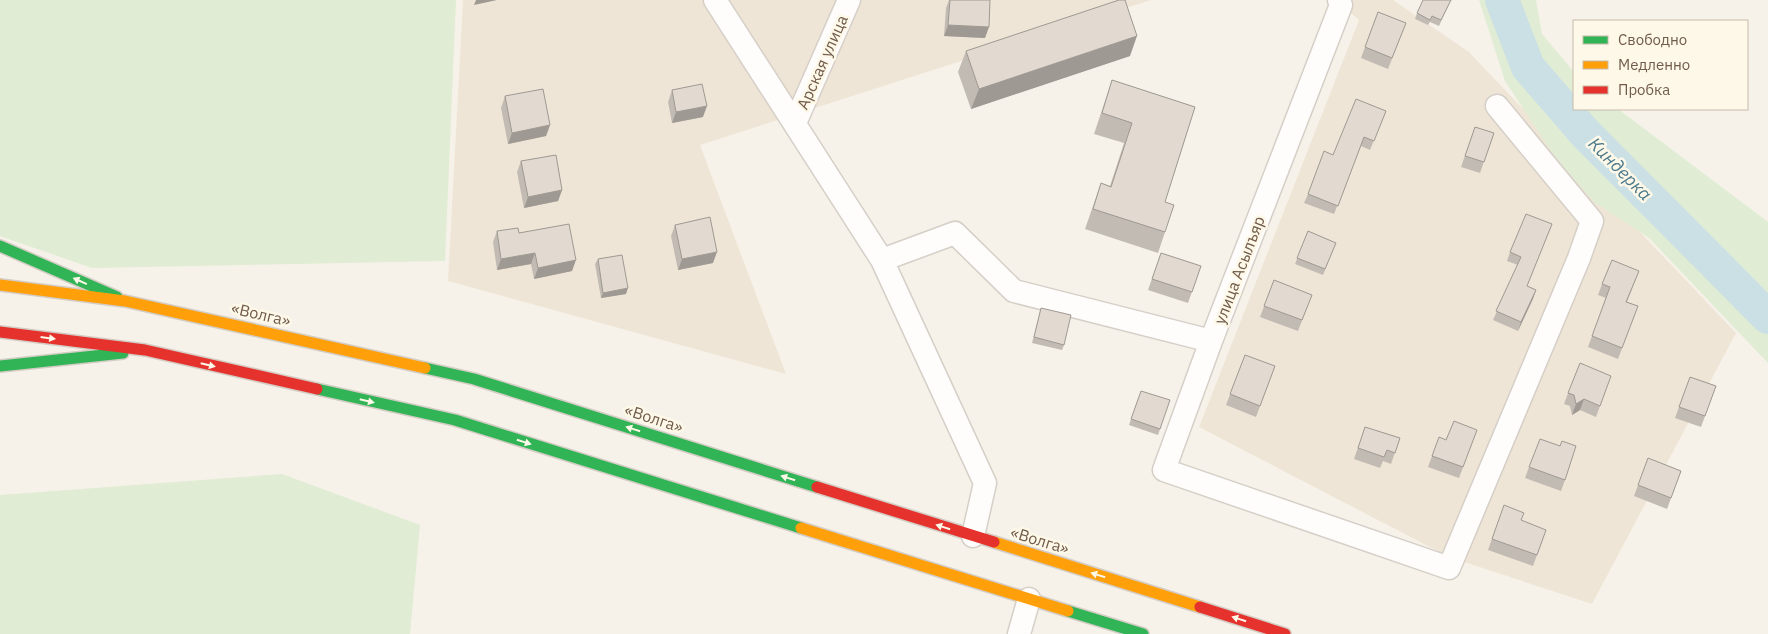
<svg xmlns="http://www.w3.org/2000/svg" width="1768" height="634" viewBox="0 0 1768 634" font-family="'IBM Plex Sans',sans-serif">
<rect width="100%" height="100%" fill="#f6f2e9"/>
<!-- residential -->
<path fill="#efe5d6" d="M463,0H1151L700,145L786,374L448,281Z
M1335,0H1393L1469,52L1736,333L1592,604L1449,557L1199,427L1359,20Z"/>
<!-- green -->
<path fill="#e0ecd4" d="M0,0H456L445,261L92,268L0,236Z
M1479,0H1536L1542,34L1574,72V109H1618L1768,222V363L1649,238L1594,202L1555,157L1505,81Z
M282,474L420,525L410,634H0V495Z"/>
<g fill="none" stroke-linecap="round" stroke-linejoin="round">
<!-- river -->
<path stroke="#cbe0e5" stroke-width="34" d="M1502,0L1528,67L1585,133L1768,317"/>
<!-- street casing -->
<g stroke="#d5cfc7" stroke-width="25">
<path id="street" d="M715,0L882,260L985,483L973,536
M795,123L849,0
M882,260L955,233L1014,291L1211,341L1341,5L1339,0
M1211,341L1164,470L1449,568L1579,258L1592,221L1497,106
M1019,634L1029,599"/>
</g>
<!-- fast casing -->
<g stroke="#d4cdc5" stroke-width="14">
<path id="fast" d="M0,246L117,297
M0,366L123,353
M425,368L474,379L817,487
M317,389L455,420L801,528
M1068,611L1143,634"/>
</g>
<!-- slow casing -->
<g stroke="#d4cdc5" stroke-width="14">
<path id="slow" d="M0,285L125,301L425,368
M801,528L1068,611
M994,542L1200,607"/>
</g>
<!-- jam casing -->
<g stroke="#d4cdc5" stroke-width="14">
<path id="jam" d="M0,332L145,350L317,389
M817,487L994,542
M1200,607L1285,634"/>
</g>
<!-- street -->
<use href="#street" stroke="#fefdfc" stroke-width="22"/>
<!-- fast -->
<use href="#fast" stroke="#30b455" stroke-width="11"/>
<!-- slow -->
<use href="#slow" stroke="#ff9f0a" stroke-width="11"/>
<!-- jam -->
<use href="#jam" stroke="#e5322d" stroke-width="11"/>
</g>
<!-- wall -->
<path fill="#c2bbb4" d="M949,0H990L985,38L944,36L946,8Z
M1451,0L1439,26L1430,22L1428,25L1415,19L1417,13Z
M1378,12L1406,23L1388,69L1361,58Z
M966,51L1130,56L971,109L958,72Z
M1112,80L1195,107L1165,202V232L1158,253L1085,229L1101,183L1110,186L1124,143L1094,134Z
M672,90L703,117L672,123L668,102Z
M505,96L550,125L546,136L508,144L501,108Z
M1386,111L1370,150L1361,146L1334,214L1304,203L1308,194L1333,155Z
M1475,127L1494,133L1480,173L1461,167Z
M521,161L562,190L558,201L524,208L517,172Z
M1552,224L1527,286L1536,290L1518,331L1493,320L1518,265L1507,261L1510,252Z
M675,225L713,263L678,270L671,236Z
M497,231L519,233L572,271L534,279L531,264L497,270L493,242Z
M1308,231L1336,243L1323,275L1295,264Z
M1161,253L1201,266L1188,303L1148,290Z
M598,259L626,294L601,298L595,264Z
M1639,271L1627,302L1638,306L1618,359L1588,347L1606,298L1598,295L1602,284Z
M1274,280L1312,295L1298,331L1260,317Z
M1041,308L1064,345L1062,350L1032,343Z
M1245,355L1275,366L1256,417L1226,405Z
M1690,377L1716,386L1701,427L1675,418Z
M1607,387L1596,417L1580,410L1572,415L1570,406L1564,404L1568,393Z
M1141,391L1160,429L1158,435L1129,425Z
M1365,427L1400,438L1391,464L1383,461L1380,468L1354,459Z
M1477,430L1459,478L1428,467L1439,437L1446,440Z
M1648,458L1681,471L1667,509L1634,496Z
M1529,467L1565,480L1561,491L1525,478Z
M1504,505L1521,520L1546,530L1533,566L1488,550Z"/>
<!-- shaded-wall -->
<path fill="#9e9992" d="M476,0H497L474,5Z
M948,25L989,27L985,38L944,36Z
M1137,36L1130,56L971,109L979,89Z
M707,106L703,117L672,123L676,112Z
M550,125L546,136L508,144L512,133Z
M562,190L558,201L524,208L528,197Z
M717,252L713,263L678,270L682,259Z
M535,253L531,264L497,270L501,259Z
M576,260L572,271L534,279L538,268Z
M628,288L626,294L601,298L603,293Z
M1536,290L1533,299L1518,331L1521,322Z
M1584,399L1580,410L1572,415L1576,404Z"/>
<!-- building -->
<path fill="#e2dad1" stroke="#9e9992" d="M950,0H990L989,27L948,25Z
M1119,0H1125L1137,36L979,89L966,51Z
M1423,0H1451L1441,20L1432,16L1430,20L1417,13Z
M1378,12L1406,23L1392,58L1365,47Z
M1112,80L1195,107L1165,202L1174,205L1165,232L1093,209L1101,183L1111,187L1132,123L1102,113Z
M702,84L707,106L676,112L672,90Z
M543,89L550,125L512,133L505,96Z
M1356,99L1386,111L1374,141L1364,137L1338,206L1308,194L1324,151L1333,155Z
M1475,127L1494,133L1484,162L1465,156Z
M556,155L562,190L528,197L521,161Z
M1526,214L1552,224L1527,286L1536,290L1521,322L1496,311L1521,257L1510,252Z
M710,217L717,252L682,259L675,225Z
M569,224L576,260L538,268L535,253L501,259L497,231L518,228L519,233Z
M1308,231L1336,243L1325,269L1297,258Z
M1161,253L1201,266L1192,292L1152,279Z
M622,255L628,288L603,293L598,259Z
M1612,260L1639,271L1626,302L1638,306L1622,348L1592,336L1610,287L1602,284Z
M1274,280L1312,295L1302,320L1264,306Z
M1041,308L1071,315L1064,345L1034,337Z
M1245,355L1275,366L1260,406L1230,394Z
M1580,363L1611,376L1600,406L1584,399L1576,404L1574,395L1568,393Z
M1690,377L1716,386L1705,416L1679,407Z
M1141,391L1170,400L1160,429L1131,419Z
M1454,421L1477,430L1463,467L1432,456L1439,437L1446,440Z
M1365,427L1400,438L1395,453L1387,450L1384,457L1358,448Z
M1540,439L1560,446L1562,441L1576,446L1565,480L1529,467Z
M1648,458L1681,471L1671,498L1638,485Z
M1504,505L1524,513L1521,520L1546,530L1537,555L1492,539Z"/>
<!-- one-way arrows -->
<defs><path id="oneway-solid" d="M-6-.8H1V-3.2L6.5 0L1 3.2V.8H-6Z" transform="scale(1.25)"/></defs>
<g fill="#fef8e9">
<use href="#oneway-solid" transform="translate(80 281) rotate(-156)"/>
<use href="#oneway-solid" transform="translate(48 338) rotate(7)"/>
<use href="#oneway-solid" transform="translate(208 365) rotate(13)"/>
<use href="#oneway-solid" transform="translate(367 401) rotate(13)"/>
<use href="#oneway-solid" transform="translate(633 429) rotate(-162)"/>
<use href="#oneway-solid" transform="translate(524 442) rotate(17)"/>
<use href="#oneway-solid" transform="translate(788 478) rotate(-162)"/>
<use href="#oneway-solid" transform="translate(943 527) rotate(-162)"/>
<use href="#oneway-solid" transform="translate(1098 575) rotate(-163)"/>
<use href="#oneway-solid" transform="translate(1239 619) rotate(-162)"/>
</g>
<g text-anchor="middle" stroke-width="5" stroke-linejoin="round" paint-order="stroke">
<!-- street labels -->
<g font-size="16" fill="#715c4b" stroke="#fef8e9">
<text transform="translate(822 62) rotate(-66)" y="6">Арская улица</text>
<text transform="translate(1239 270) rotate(-69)" y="6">улица Асылъяр</text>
<text transform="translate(261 314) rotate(13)" y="6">«Волга»</text>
<text transform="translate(654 418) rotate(18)" y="6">«Волга»</text>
<text transform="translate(1040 540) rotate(17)" y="6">«Волга»</text>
</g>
<!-- water labels -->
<g font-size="18" font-style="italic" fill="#4a798a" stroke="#fef8e9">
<text transform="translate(1620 169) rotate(45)" y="6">Киндерка</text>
</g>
</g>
<!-- legend -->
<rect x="1573" y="20" width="175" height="90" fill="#fef8e9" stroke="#c6baaa"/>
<rect x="1583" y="36" width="25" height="8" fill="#30b455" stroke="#c6baaa"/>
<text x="1618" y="45" font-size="15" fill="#715c4b">Свободно</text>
<rect x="1583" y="61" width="25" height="8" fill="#ff9f0a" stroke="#c6baaa"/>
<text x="1618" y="70" font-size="15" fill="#715c4b">Медленно</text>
<rect x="1583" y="86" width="25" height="8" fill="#e5322d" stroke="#c6baaa"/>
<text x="1618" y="95" font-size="15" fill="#715c4b">Пробка</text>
</svg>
